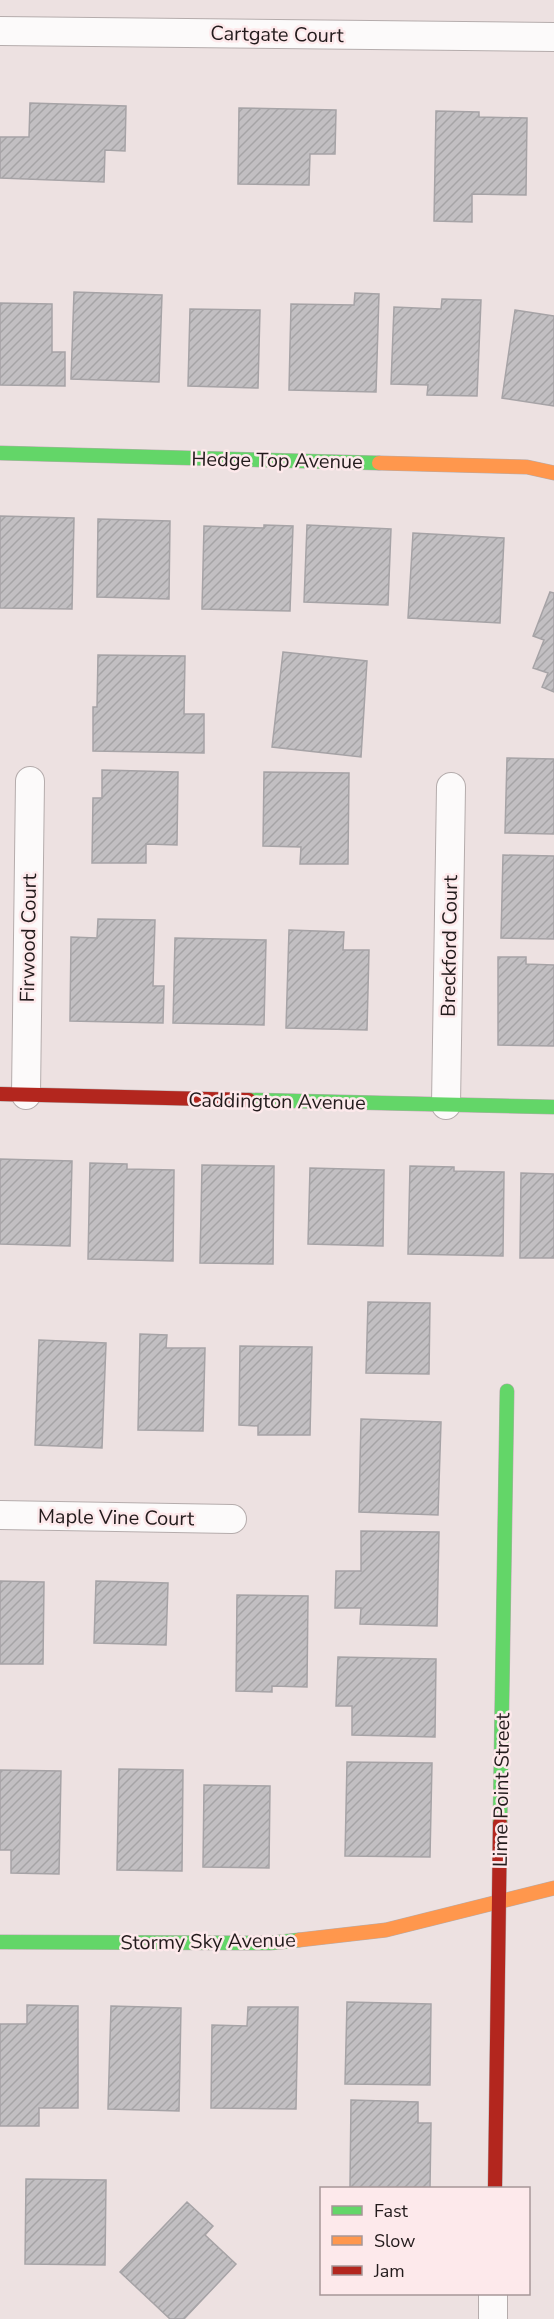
<svg xmlns="http://www.w3.org/2000/svg" width="554" height="2319" viewBox="0 0 554 2319" font-family="'Nunito Sans',sans-serif">
<defs>
<pattern id="building-hatch" width="6" height="6" patternUnits="userSpaceOnUse" patternTransform="scale(1.5)"><rect width="6" height="6" fill="#c2bfc2"/><path d="M-1 1l2-2M0 6l6-6M5 7l2-2" fill="none" stroke="#a6a4a6"/></pattern>
</defs>
<rect width="100%" height="100%" fill="#ede1e1"/>
<!-- building -->
<path fill="url(#building-hatch)" stroke="#a6a3a6" stroke-width="1.5" d="M30,103L126,106L125,151L105,150L104,182L0,178V137H29Z
M239,108L336,110L335,154H310L309,185L238,184Z
M436,111L479,112V117L527,118L526,195L472,194V222L434,221Z
M74,292L162,295L159,382L71,379Z
M355,293L379,294L376,392L289,390L291,304L354,305Z
M442,299L481,300L477,396L427,395L428,385L391,384L394,307L441,309Z
M0,303L52,304V352H65V386L0,385Z
M190,309L260,310L258,388L188,386Z
M515,310L554,316V406L502,398Z
M0,516L74,518L72,609L0,608Z
M98,519L170,521L169,599L97,597Z
M264,525L293,526L290,611L202,609L204,526L264,528Z
M307,525L391,529L388,605L304,602Z
M413,533L504,538L500,623L408,618Z
M550,592L554,593V692L542,687L548,673L533,668L544,640L533,636Z
M283,652L367,661L361,757L272,747Z
M98,655L185,656L184,714H204V753L93,751V707H97Z
M507,758L554,759V834L505,833Z
M102,770L178,772L177,845L146,844V863H92L93,798H102Z
M264,772L349,773L348,864H300L301,847L263,846Z
M503,855L554,856V939L501,938Z
M98,919L155,920L153,986H164L163,1023L70,1021L71,937L97,938Z
M289,930L344,932L343,950H369L367,1030L286,1028Z
M175,938L266,940L264,1025L173,1023Z
M498,957H526V964L554,965V1046L498,1045Z
M0,1159L72,1161L70,1246L0,1244Z
M90,1163L127,1164V1169L174,1170L173,1261L88,1259Z
M202,1165L274,1166L273,1264L200,1263Z
M410,1166L454,1167V1171L504,1172L503,1256L408,1254Z
M310,1168L384,1170L383,1246L308,1244Z
M521,1173L554,1174V1258H520Z
M368,1302L430,1303L429,1374L366,1373Z
M140,1334L167,1335L166,1348H205L203,1431L138,1430Z
M39,1340L106,1343L102,1448L35,1445Z
M240,1346L312,1347L310,1435H258V1426L239,1425Z
M361,1419L441,1422L438,1515L359,1512Z
M361,1531L439,1532L437,1626L360,1624L361,1608H335L336,1571H361Z
M0,1581L44,1582L43,1664H0Z
M96,1581L168,1583L166,1645L94,1643Z
M237,1595L308,1596L307,1687L272,1686V1692L236,1691Z
M338,1657L436,1659L435,1737L352,1735V1706H336Z
M347,1762L432,1763L430,1857L345,1856Z
M119,1769L183,1770L182,1871L117,1870Z
M0,1770L61,1771L59,1874L11,1873V1850H0Z
M204,1785L270,1786L269,1868L203,1867Z
M347,2002L431,2004L430,2085L345,2084Z
M27,2005L78,2006V2108H39V2126H0V2024H27Z
M111,2006L181,2008L179,2111L108,2109Z
M248,2007H298L296,2109L211,2108L212,2025L247,2026Z
M351,2100L418,2102V2123H431L430,2188H350Z
M26,2179L106,2180L105,2265L25,2264Z
M187,2202L213,2226L205,2235L236,2264L184,2319H170L120,2272Z"/>
<g fill="none" stroke-linecap="round" stroke-linejoin="round">
<!-- street casing -->
<g stroke="#b5acac" stroke-width="30">
<path id="street" d="M0,31L554,37
M26,1095L30,781
M446,1105L451,787
M0,1515L232,1519
M493,2319V2294"/>
</g>
<!-- fast casing -->
<g stroke="#b5acac" stroke-width="15">
<path id="fast" d="M0,453L379,463
M249,1100L554,1107
M500,1823L507,1391
M0,1942L270,1943L299,1940"/>
</g>
<!-- slow casing -->
<g stroke="#b5acac" stroke-width="15">
<path id="slow" d="M379,463L527,467L554,473
M299,1940L386,1930L554,1888"/>
</g>
<!-- jam casing -->
<g stroke="#b5acac" stroke-width="15">
<path id="jam" d="M0,1094L249,1100
M495,2188L500,1823"/>
</g>
<!-- street -->
<use href="#street" stroke="#fcfafa" stroke-width="28"/>
<!-- fast -->
<use href="#fast" stroke="#63d668" stroke-width="14"/>
<!-- slow -->
<use href="#slow" stroke="#ff974d" stroke-width="14"/>
<!-- jam -->
<use href="#jam" stroke="#b3261e" stroke-width="14"/>
</g>
<g text-anchor="middle" stroke-width="5" stroke-linejoin="round" paint-order="stroke">
<!-- street labels -->
<g font-size="20" fill="#231b1c" stroke="#fde9eb">
<text transform="translate(277 34) rotate(1)" y="7">Cartgate Court</text>
<text transform="translate(277 460) rotate(1)" y="7">Hedge Top Avenue</text>
<text transform="translate(28 938) rotate(-89)" y="7">Firwood Court</text>
<text transform="translate(449 946) rotate(-89)" y="7">Breckford Court</text>
<text transform="translate(277 1101) rotate(1)" y="7">Caddington Avenue</text>
<text transform="translate(116 1517) rotate(1)" y="7">Maple Vine Court</text>
<text transform="translate(501 1790) rotate(-89)" y="7">Lime Point Street</text>
<text transform="translate(208 1941) rotate(-1)" y="7">Stormy Sky Avenue</text>
</g>
</g>
<!-- legend -->
<rect x="320" y="2187" width="210" height="108" fill="#fde9eb" stroke="#a69798" stroke-width="1.5"/>
<rect x="332" y="2206" width="30" height="9" fill="#63d668" stroke="#a69798" stroke-width="1.5"/>
<text x="374" y="2217" font-size="18" fill="#231b1c">Fast</text>
<rect x="332" y="2236" width="30" height="9" fill="#ff974d" stroke="#a69798" stroke-width="1.5"/>
<text x="374" y="2247" font-size="18" fill="#231b1c">Slow</text>
<rect x="332" y="2266" width="30" height="9" fill="#b3261e" stroke="#a69798" stroke-width="1.5"/>
<text x="374" y="2277" font-size="18" fill="#231b1c">Jam</text>
</svg>
